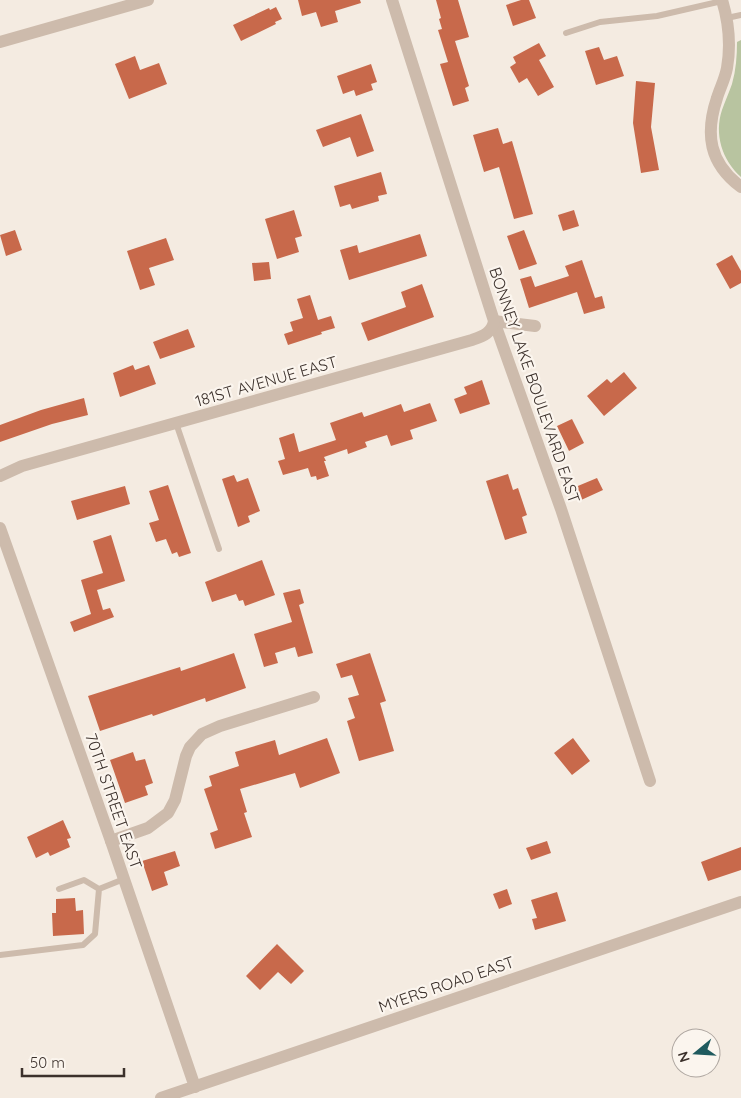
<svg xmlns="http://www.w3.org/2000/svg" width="741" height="1098" viewBox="0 0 741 1098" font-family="Quicksand,sans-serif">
<rect width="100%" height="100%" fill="#f4ebe1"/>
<!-- green -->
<path fill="#b8c4a0" d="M741,40V177C722,160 714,134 722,110C725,101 729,93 732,84C736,70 737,56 737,42Z"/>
<!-- building -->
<path fill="#c8694b" d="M298,0H360L361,3L335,11L338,22L321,27L316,12L302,16Z
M436,0H458L469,37L455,41L469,86L465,88L469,101L453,106L440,64L448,62L438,30L442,29L439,19L441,18Z
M521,0H529L536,18L513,26L506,5Z
M276,7L282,19L275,22L276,24L241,41L233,25L269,8L270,10Z
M539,43L546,56L539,60L554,87L538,96L527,78L519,83L510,67L516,63L513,57Z
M599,47L604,60L617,56L624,76L596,85L585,51Z
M135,56L140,70L159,63L167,84L129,99L115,64Z
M371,64L377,82L371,84L373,90L356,96L354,90L343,94L337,76Z
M636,81L655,83L651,127L659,170L641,173L633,123Z
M361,114L374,151L357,157L350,137L323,147L316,130Z
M498,128L503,144L512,141L533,214L514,219L499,167L484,172L473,135Z
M381,172L387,194L378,196L379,201L352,209L350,204L340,207L334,186Z
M294,210L302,236L295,238L299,252L277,259L265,219Z
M574,210L579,226L563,231L558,215Z
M15,230L22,250L6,256L0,235Z
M524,230L537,264L519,270L507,236Z
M420,234L427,256L349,280L340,250L357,245L359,253Z
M166,238L174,260L149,268L155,285L140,290L127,251Z
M732,255L741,271V283L730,289L716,264Z
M582,260L595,298L602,296L605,308L584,314L577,292L529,308L520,279L531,276L535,287L569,276L565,266Z
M269,262L271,279L254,281L252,263Z
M422,284L434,317L368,341L361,323L406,307L401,292Z
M310,295L318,320L331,316L335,328L321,332L322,334L288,345L284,334L293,331L290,322L303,318L297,299Z
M188,329L195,347L160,359L153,342Z
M133,365L135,370L149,365L156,384L120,397L113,373Z
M624,372L637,388L604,416L587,396L607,379L611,383Z
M482,380L490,404L460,414L454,399L467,394L464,387Z
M84,398L88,415L52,424L0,442V425L41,410Z
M430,403L437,421L410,430L413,439L391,446L387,435L365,442L367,447L348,454L347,449L324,457L326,461H324L329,476L317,480L316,476L311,477L308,468L283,475L278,461L285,459L279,438L294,433L299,452L336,440L330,423L362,412L364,417L401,404L404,412Z
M572,419L584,443L569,451L557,426Z
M508,474L513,490L518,488L527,515L522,517L527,533L505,540L486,481Z
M234,475L237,482L248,478L260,511L248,516L250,522L238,527L222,479Z
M597,478L603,490L579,501L573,488Z
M168,485L191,553L179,557L177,552L172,554L166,539L156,542L149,523L159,520L149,491Z
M125,486L130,504L77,520L71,501Z
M111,535L125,581L97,590L103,610L110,608L114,617L74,632L70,622L91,614L81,580L103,573L93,541Z
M262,560L275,595L245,606L243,600L239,601L236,594L212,602L205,582Z
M300,589L304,603L299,605L313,653L298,657L295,647L275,653L278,663L264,667L254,634L292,622L283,593Z
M234,653L246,688L206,702L205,698L153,716L152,714L100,731L88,696L180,667L181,671Z
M370,653L386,701L380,703L394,751L359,761L347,721L355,718L348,698L359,695L352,675L341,678L336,664Z
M327,738L340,773L300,788L295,773L240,789L247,812L244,813L252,837L215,849L210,833L218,830L204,789L212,786L209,776L239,766L235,752L275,740L279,755Z
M573,738L590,761L572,775L554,753Z
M133,752L136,761L145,759L153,783L145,786L148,795L125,803L110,760Z
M63,820L71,838L67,839L70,847L50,856L48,852L36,858L27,837Z
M547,841L551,853L531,860L526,848Z
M741,847V870L708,881L701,862Z
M175,851L180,866L164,872L168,885L152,891L142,861Z
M507,889L512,904L499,909L493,894Z
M557,892L566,921L535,930L532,919L537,918L531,900Z
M75,898L76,911L83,910L84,934L53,936L52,913H56V899Z
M277,944L304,971L291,984L278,972L260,990L246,976Z"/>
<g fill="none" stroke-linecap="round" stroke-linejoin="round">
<!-- service -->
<path stroke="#cdbbac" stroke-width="6" d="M727,18L741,15
M566,33L600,22L657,16L722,1
M176,423L219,549
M59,889L84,880L99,889
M0,955L83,945L95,934L99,889L124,879"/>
<!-- minor -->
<path stroke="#cdbbac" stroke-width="12" d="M722,0C729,23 731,45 727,68C725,79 720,88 717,98C705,134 709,163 741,187
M0,42L148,0
M494,321L561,509L650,781
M494,321L535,326
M111,841L148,828L168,813L175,800L186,756L190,747L202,734L220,726L314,697"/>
<!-- tertiary -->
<path stroke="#cdbbac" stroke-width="12" d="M0,476L22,466L472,340C483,336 492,333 494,321L392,0
M0,528L111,841L195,1087
M161,1098L741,902"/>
</g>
<g text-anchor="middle" stroke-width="4.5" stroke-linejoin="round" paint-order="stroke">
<!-- street labels -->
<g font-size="16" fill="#3b302b" stroke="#fbf5ee">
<text transform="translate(266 381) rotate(-16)" y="6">181ST AVENUE EAST</text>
<text transform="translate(535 385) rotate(71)" y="6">BONNEY LAKE BOULEVARD EAST</text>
<text transform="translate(114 801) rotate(71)" y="6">70TH STREET EAST</text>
<text transform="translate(446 984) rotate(-19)" y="6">MYERS ROAD EAST</text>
</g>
</g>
<!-- north arrow -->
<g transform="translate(696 1053) rotate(252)"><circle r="24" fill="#fbf5ee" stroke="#aea6a0"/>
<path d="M0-4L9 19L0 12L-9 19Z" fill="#1f5a5e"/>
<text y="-8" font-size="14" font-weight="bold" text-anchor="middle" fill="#3b302b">N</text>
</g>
<!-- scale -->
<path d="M22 1068v8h102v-8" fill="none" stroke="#3b302b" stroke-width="2.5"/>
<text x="30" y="1068" font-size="15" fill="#3b302b" stroke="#fbf5ee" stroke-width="4" paint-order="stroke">50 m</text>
</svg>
